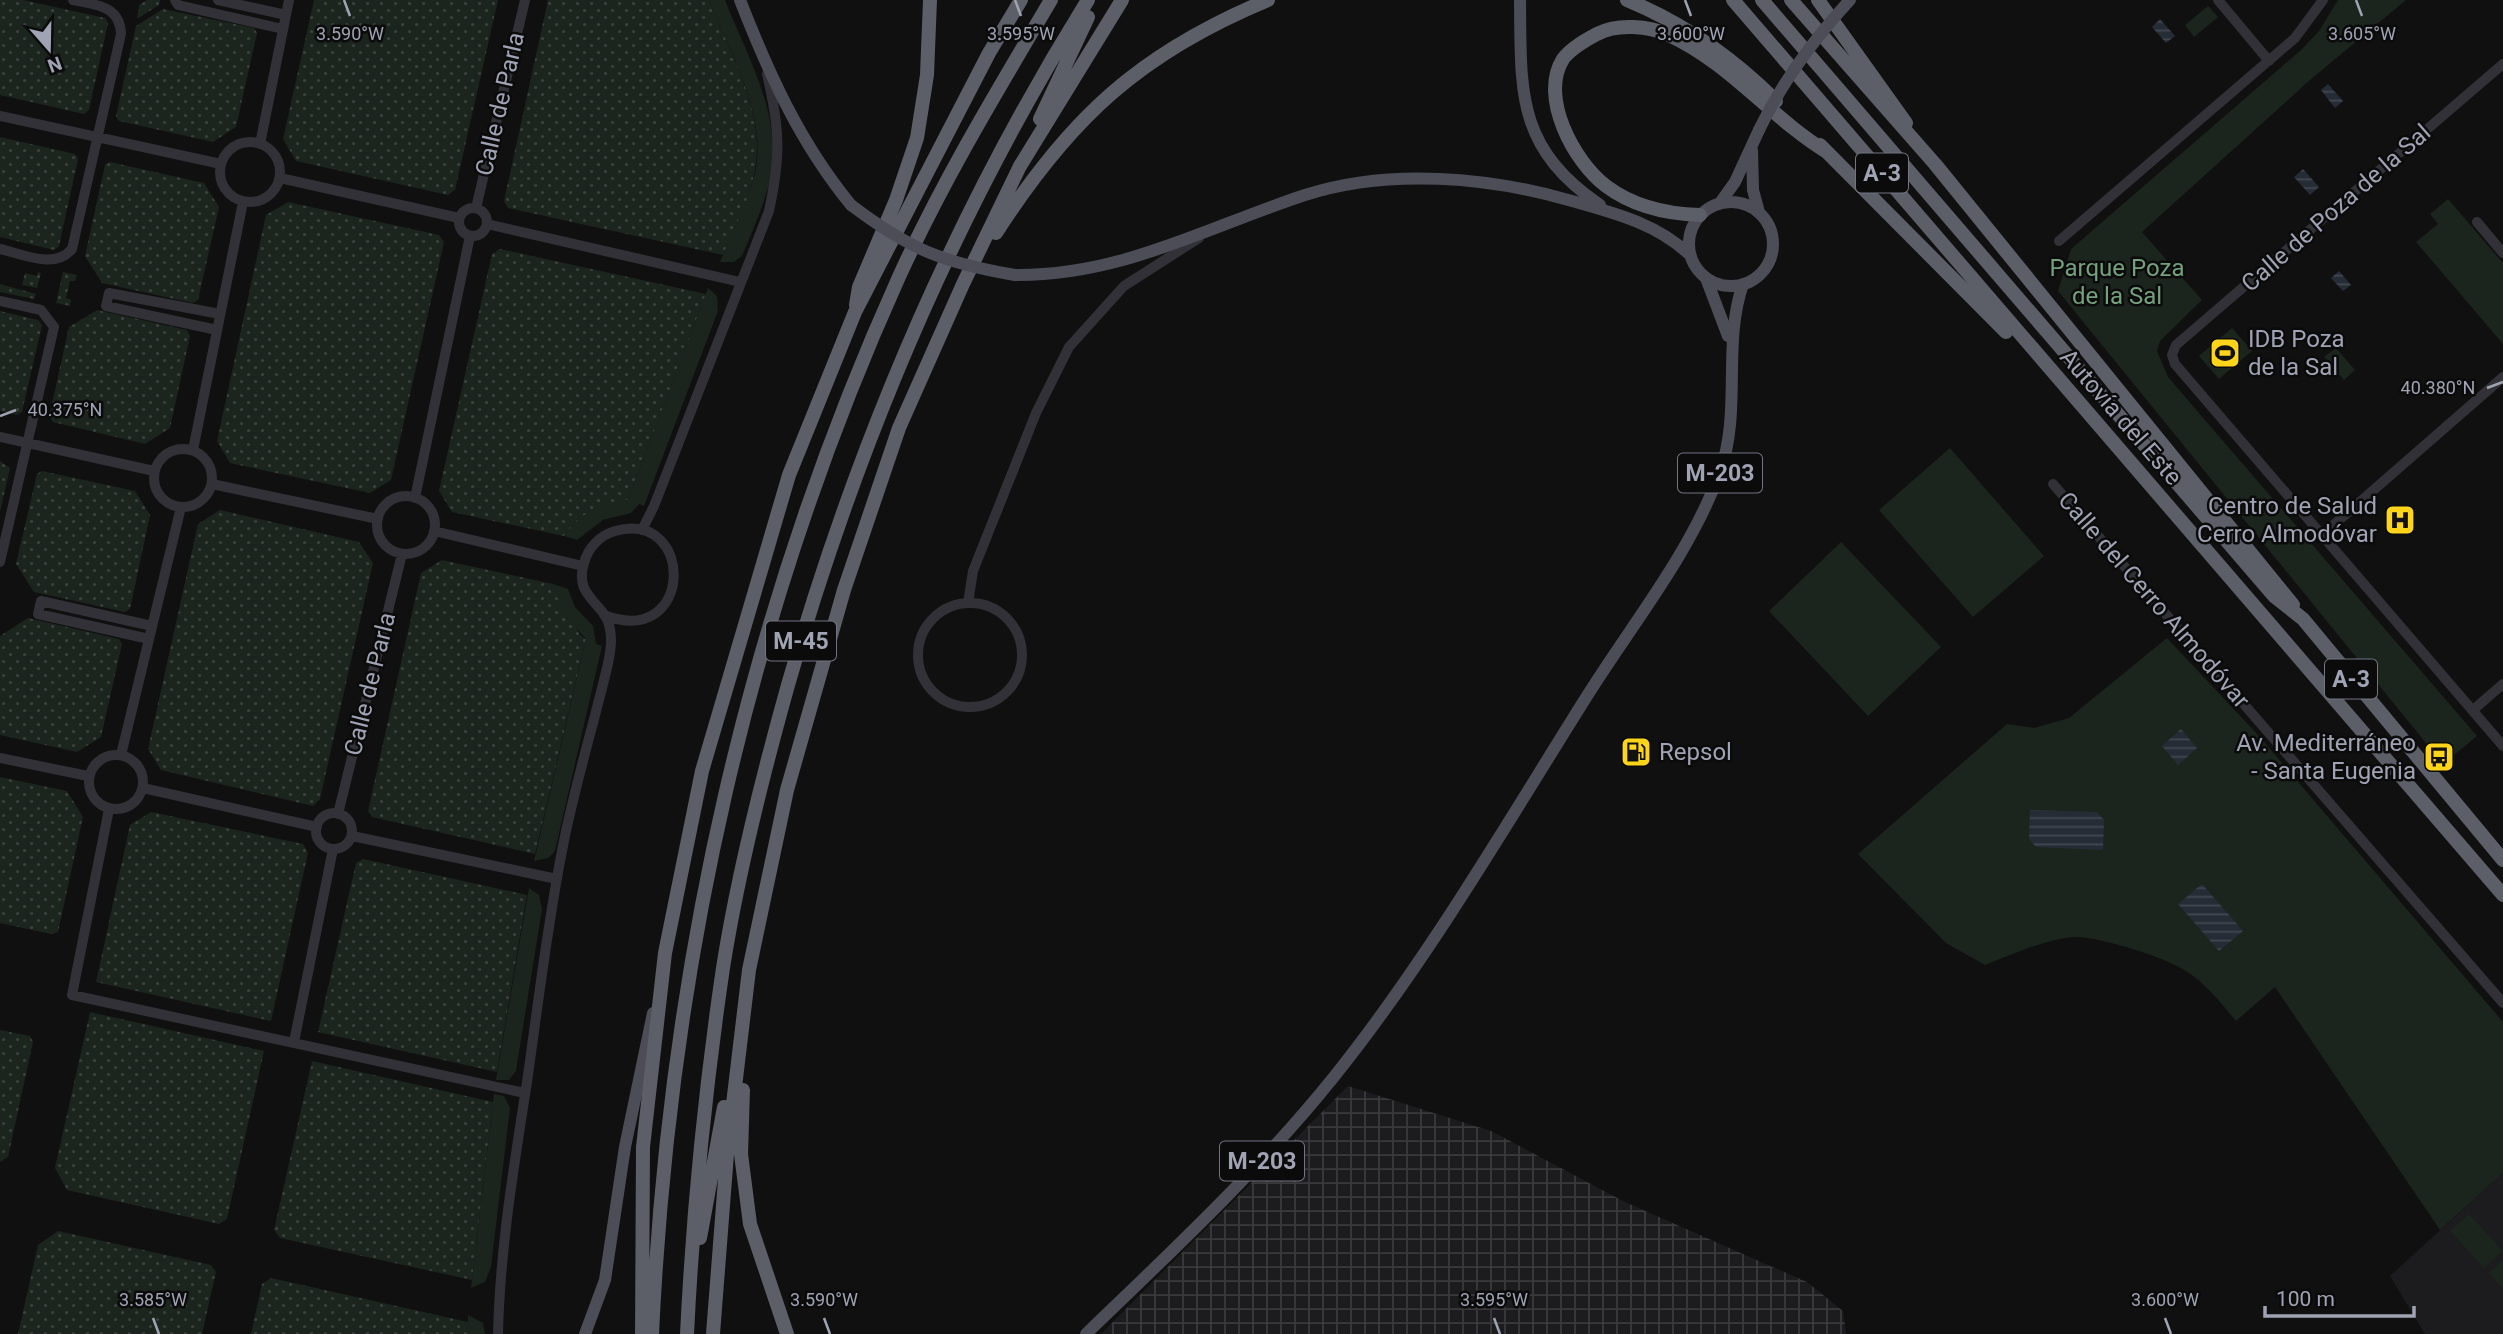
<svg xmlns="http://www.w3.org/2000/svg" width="2503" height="1334" viewBox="0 0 2503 1334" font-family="Roboto,sans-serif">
<defs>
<pattern id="industrial-grid" width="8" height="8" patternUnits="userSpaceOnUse" patternTransform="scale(1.75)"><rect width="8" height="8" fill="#1c1c1e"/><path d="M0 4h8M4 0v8" fill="none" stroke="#3a3a3c"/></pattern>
<pattern id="grass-dots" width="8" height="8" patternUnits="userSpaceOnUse" patternTransform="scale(1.75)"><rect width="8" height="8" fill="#1c241e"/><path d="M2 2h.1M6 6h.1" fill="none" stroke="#3a413c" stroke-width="1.8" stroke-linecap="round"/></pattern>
<pattern id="water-rules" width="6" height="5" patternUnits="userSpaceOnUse" patternTransform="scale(1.75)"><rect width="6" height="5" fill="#262c36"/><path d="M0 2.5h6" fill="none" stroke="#424751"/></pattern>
</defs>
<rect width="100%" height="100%" fill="#101011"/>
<!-- built -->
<path fill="#1c1c1e" d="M2503,1173V1334H2425L2390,1276Z"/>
<!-- industrial -->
<path fill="url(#industrial-grid)" d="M1348,1086L1491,1131L1625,1202L1807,1282L1843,1311L1846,1334H1101Z"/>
<!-- grass -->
<path fill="url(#grass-dots)" d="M0,0H23L105,18L108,23L89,110L84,114L0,95Z
M147,0H160L159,5L137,19L139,5Z
M314,0H498L455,190L448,195L296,161L283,139Z
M548,0H709C730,53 766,112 755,169C750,200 735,228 723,255L508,208L504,201Z
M163,9L254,28L257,33L236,127L213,142L119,121L116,116L136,26Z
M0,137L75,154L78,159L59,246L54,250L0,237Z
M110,162L204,183L219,207L198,300L193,303L102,283L85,256L105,165Z
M288,202L439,235L444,242L391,480L370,493L230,463L217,441L266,215Z
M500,249L706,294L628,500C608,502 575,520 564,536L452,512L439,491L492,254Z
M38,272L41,273L37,288L22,285L25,273L37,276Z
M63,272L77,275L75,281H70L66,298L71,300L70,306L56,303Z
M0,284L36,294L34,299L0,292Z
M97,310L187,330L190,336L170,428L145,444L53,422L49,417L69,327Z
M0,311L38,320L42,325L22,412L17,415L0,411Z
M0,461L10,468L0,512Z
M42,471L135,491L150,515L130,609L125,612L34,592L16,564L37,474Z
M220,510L359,542L373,563L320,799L313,806L161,770L148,749L198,524Z
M442,560L553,584L580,635L586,639L535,854L372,817L368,811L421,573Z
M28,618L119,639L122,644L101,737L77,752L0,735V636Z
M0,777L67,791L83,817L58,932L51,934L0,923Z
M151,812L303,844L308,853L271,1021L96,982L130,825Z
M363,859L527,895L497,1072L318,1032L356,863Z
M90,1012L264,1051L227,1219L219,1224L67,1190L55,1168Z
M0,1030L30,1036L33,1042L8,1157L0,1162Z
M312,1061L493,1102L472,1280L280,1238L274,1230Z
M58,1231L211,1265L216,1272L202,1334H18L38,1245Z
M271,1278L468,1322V1334H251L262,1284Z"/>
<!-- park -->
<path fill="#1c241e" d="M709,0H725C747,56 784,118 770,180C764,206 752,232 742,256L734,262H720C732,233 747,204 755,173C768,116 730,53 709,0Z
M2338,0H2406L2310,80L2142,232L2202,300L2160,341L2157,351L2168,377L2477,736L2443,764L2058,291L2071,249L2301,50L2319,31Z
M2208,6L2218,17L2194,37L2185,25Z
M2448,199L2503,263V344L2416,242L2438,224L2430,214Z
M708,288L717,296L718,311L644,506L639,504L631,513L603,520L577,540L564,536C580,513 600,503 628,500Z
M2232,328L2252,351L2219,379L2199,356Z
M2336,348L2355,370L2344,380L2324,357Z
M1950,448L2044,556L1973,617L1879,510Z
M1841,542L1941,647L1868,716L1769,611Z
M553,584L568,589L575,607L593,626L596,644L602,646L555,851L548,858L534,861L586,639L563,614Z
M2167,638L2259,736L2503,1022V1173L2440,1230L2275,987L2236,1021C2221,1003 2206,984 2186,971C2168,958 2095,935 2073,937C2043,940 2014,954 1985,965L1946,943L1858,854L2007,724L2034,728L2069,718Z
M529,888L539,895L542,909L516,1071L509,1080H496Z
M494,1094L504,1096L510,1108L491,1267L485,1282L471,1288Z
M2469,1214L2503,1251L2484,1268L2450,1231Z
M2503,1260V1289L2489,1273Z
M468,1315L483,1323L485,1334H468Z"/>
<!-- water -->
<path fill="url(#water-rules)" d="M2160,19L2175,36L2166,43L2152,27Z
M2328,84L2343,101L2335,108L2321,90Z
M2303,169L2319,187L2310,195L2294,177Z
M2339,271L2351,285L2343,291L2331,278Z
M2181,729L2197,748L2178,765L2162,746Z
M2030,810L2097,812L2104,820L2103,850L2036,847L2029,839Z
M2202,884L2243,931L2219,951L2178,904Z"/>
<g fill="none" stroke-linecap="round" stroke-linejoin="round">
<!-- minor -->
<path stroke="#313137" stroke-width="10" d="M175,0L178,5L283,29
M218,0L286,15
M2218,0L2269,61
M2503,64L2176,345L2172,355L2175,364L2503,746
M0,116L221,164
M220 172a30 30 0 1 1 60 0a30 30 0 1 1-60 0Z
M260,144L289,0
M280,178L459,218
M459 222a14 14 0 1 1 28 0a14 14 0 1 1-28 0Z
M476,208L525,0
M2477,222L2503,253
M487,224L740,282
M2059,241L2295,38L2323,0
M0,249C22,254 55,270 72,249L121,34C120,5 95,5 73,0
M0,301L41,310L54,327L0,562
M217,330L106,306L109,293L220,314
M0,437L154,471
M154 478a29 29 0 1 1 58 0a29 29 0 1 1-58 0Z
M193,450L243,202
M212,484L378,519
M2053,484L2503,1003
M377 525a29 29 0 1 1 58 0a29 29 0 1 1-58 0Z
M415,498L470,236
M642,530L654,506L769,211C781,156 780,129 767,74
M434,531L583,566
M2322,535L2503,377
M968,603L973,571L1036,413L1069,347L1124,286L1199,238
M918 655a52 52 0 1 1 104 0a52 52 0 1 1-104 0Z
M149,639L38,614L41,601L152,626
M2473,710L2503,684
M89 782a27 27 0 1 1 54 0a27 27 0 1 1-54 0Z
M121,755L181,507
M0,758L88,776
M143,788L317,827
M109,809L72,995L525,1093
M316 831a18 18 0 1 1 36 0a18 18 0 1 1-36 0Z
M338,814L402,554
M352,836L557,879
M294,1042L333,849
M498,1334C500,1248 514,1166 527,1082C538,1005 547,927 562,851C573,792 591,734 605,676C610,657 616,631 604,614C591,597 576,589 584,563C588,548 600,535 615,531C696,509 694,650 604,615"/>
<!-- major -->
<path stroke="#4c4d56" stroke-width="12" d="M740,0C769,74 800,143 851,205
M1520,0C1521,93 1516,147 1600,205
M1752,150L1753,190L1759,212
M1689 244a42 42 0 1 1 84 0a42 42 0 1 1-84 0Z
M1720,203L1735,182L1759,130
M1015,275C1122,276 1207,227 1305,195C1389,168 1489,177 1572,201C1615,213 1658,224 1691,256
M1706,278L1728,336
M585,1334L605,1280L625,1147L653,1013
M1086,1334C1172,1251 1259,1170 1333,1078C1427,961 1507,823 1587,696C1632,624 1690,554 1720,472C1742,411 1722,345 1743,284"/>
<!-- highway -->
<path stroke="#5c5e68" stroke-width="14" d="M1627,0C1683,23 1734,59 1776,101
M1733,0L2503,895
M1762,0L2274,596L2303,619L2503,860
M1791,0L1935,164L2293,605
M1818,0L1906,123
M1040,119L1088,17
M1820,145L2006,332
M1700,215C1666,214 1634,207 1606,186C1574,162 1539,97 1563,59C1571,48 1586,40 1597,34C1617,23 1649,26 1669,35C1730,63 1771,118 1827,152
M996,233C1070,118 1140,53 1268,0
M856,305L859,287L896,200L917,138L927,75L930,0
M743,1090L741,1154L750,1224L787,1334
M700,1238L724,1107
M642,1334L643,1147L665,953L702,771L789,475L855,312L989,53L1021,0
M652,1334C669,970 748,612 898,279C942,182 997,91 1051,0
M687,1334C693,1211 705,1090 723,968C738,872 762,778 788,685C857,444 955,213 1088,0
M713,1334L727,1154L749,970L787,790L844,590L899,428L963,284L1020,166L1122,0"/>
<!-- major-bridge -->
<path stroke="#4c4d56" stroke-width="12" d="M1759,130C1782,82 1814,39 1850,0
M851,205C909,249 943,263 1015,275"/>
</g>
<!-- ticks -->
<path fill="none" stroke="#a0a3b3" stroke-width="2.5" d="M344,0L350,16M1015,0L1021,16M1685,0L1691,16M2356,0L2362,16M2487,388L2503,382M0,416L16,410M153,1318L159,1334M824,1318L830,1334M1494,1318L1500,1334M2165,1318L2171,1334"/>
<!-- icons -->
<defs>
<g id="stadium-square" transform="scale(1.575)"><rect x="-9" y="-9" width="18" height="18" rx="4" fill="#ffd51a" stroke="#0b0b0c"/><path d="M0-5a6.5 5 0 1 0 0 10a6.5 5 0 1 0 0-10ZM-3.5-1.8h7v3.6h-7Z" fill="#111"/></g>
<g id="hospital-square" transform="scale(1.575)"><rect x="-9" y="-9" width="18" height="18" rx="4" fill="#ffd51a" stroke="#0b0b0c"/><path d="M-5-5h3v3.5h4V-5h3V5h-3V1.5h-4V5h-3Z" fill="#111"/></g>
<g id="fuel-square" transform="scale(1.575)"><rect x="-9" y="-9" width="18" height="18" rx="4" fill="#ffd51a" stroke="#0b0b0c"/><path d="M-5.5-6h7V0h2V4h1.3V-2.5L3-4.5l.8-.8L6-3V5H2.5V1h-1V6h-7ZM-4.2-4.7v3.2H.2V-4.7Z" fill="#111"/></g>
<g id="bus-square" transform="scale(1.575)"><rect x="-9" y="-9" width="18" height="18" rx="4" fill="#ffd51a" stroke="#0b0b0c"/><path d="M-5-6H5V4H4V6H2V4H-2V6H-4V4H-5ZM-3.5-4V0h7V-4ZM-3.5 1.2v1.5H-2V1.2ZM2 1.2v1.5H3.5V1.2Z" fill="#111"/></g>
</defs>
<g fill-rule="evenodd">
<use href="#stadium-square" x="2225" y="353"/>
<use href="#hospital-square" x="2400" y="520"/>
<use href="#fuel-square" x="1636" y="752"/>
<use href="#bus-square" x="2439" y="757"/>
</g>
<g text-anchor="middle" stroke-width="5" stroke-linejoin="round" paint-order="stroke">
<!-- shield labels -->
<g fill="#0b0b0c" stroke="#737581" stroke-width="2">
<rect x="1856" y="153.5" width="52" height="39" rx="5"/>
<rect x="1678" y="453.5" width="84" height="39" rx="5"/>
<rect x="766" y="621.5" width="70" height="39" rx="5"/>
<rect x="2325" y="659.5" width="52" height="39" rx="5"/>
<rect x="1220" y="1141.5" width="84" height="39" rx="5"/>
</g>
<g font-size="23" font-weight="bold" fill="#a0a3b3">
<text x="1882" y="181">A-3</text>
<text x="1720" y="481">M-203</text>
<text x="801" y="649">M-45</text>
<text x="2351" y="687">A-3</text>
<text x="1262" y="1169">M-203</text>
</g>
<!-- street labels -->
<g font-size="24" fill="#a0a3b3" stroke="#0b0b0c">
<text transform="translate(500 104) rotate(-77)" y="8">Calle de Parla</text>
<text transform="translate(2336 208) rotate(-41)" y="8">Calle de Poza de la Sal</text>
<text transform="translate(2121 417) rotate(49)" y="8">Autovía del Este</text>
<text transform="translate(2154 600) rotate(49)" y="8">Calle del Cerro Almodóvar</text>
<text transform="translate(370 684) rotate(-76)" y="8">Calle de Parla</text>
</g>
<!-- park labels -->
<g font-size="24" fill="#75a07e" stroke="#0b0b0c">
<text x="2117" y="276">Parque Poza<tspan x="2117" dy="28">de la Sal</tspan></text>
</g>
<!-- poi labels -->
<g font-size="24" fill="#a0a3b3" stroke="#0b0b0c" text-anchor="start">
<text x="2248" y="347">IDB Poza<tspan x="2248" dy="28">de la Sal</tspan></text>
<text x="2377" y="514" text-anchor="end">Centro de Salud<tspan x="2377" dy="28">Cerro Almodóvar</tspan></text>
<text x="2416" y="751" text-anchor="end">Av. Mediterráneo<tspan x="2416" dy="28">- Santa Eugenia</tspan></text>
<text x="1659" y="760">Repsol</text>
</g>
</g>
<g font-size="18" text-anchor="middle" fill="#a0a3b3" stroke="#0b0b0c" stroke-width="5" stroke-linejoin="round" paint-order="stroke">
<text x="350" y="40">3.590°W</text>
<text x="1021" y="40">3.595°W</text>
<text x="2362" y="40">3.605°W</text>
<text x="1691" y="40">3.600°W</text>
<text x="2438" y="394">40.380°N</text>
<text x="65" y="416">40.375°N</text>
<text x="153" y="1306">3.585°W</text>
<text x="824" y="1306">3.590°W</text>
<text x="1494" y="1306">3.595°W</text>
<text x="2165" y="1306">3.600°W</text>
</g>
<!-- north arrow -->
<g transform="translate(49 49) rotate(160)" stroke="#0b0b0c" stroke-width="5" paint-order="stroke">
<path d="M0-5L12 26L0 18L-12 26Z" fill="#a0a3b3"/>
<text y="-10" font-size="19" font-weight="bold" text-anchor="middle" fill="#a0a3b3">N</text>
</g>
<!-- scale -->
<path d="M2265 1306v10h149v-10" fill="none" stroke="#a0a3b3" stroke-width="3.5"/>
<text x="2276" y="1306" font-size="21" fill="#a0a3b3" stroke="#0b0b0c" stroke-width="5" paint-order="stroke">100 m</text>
</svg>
